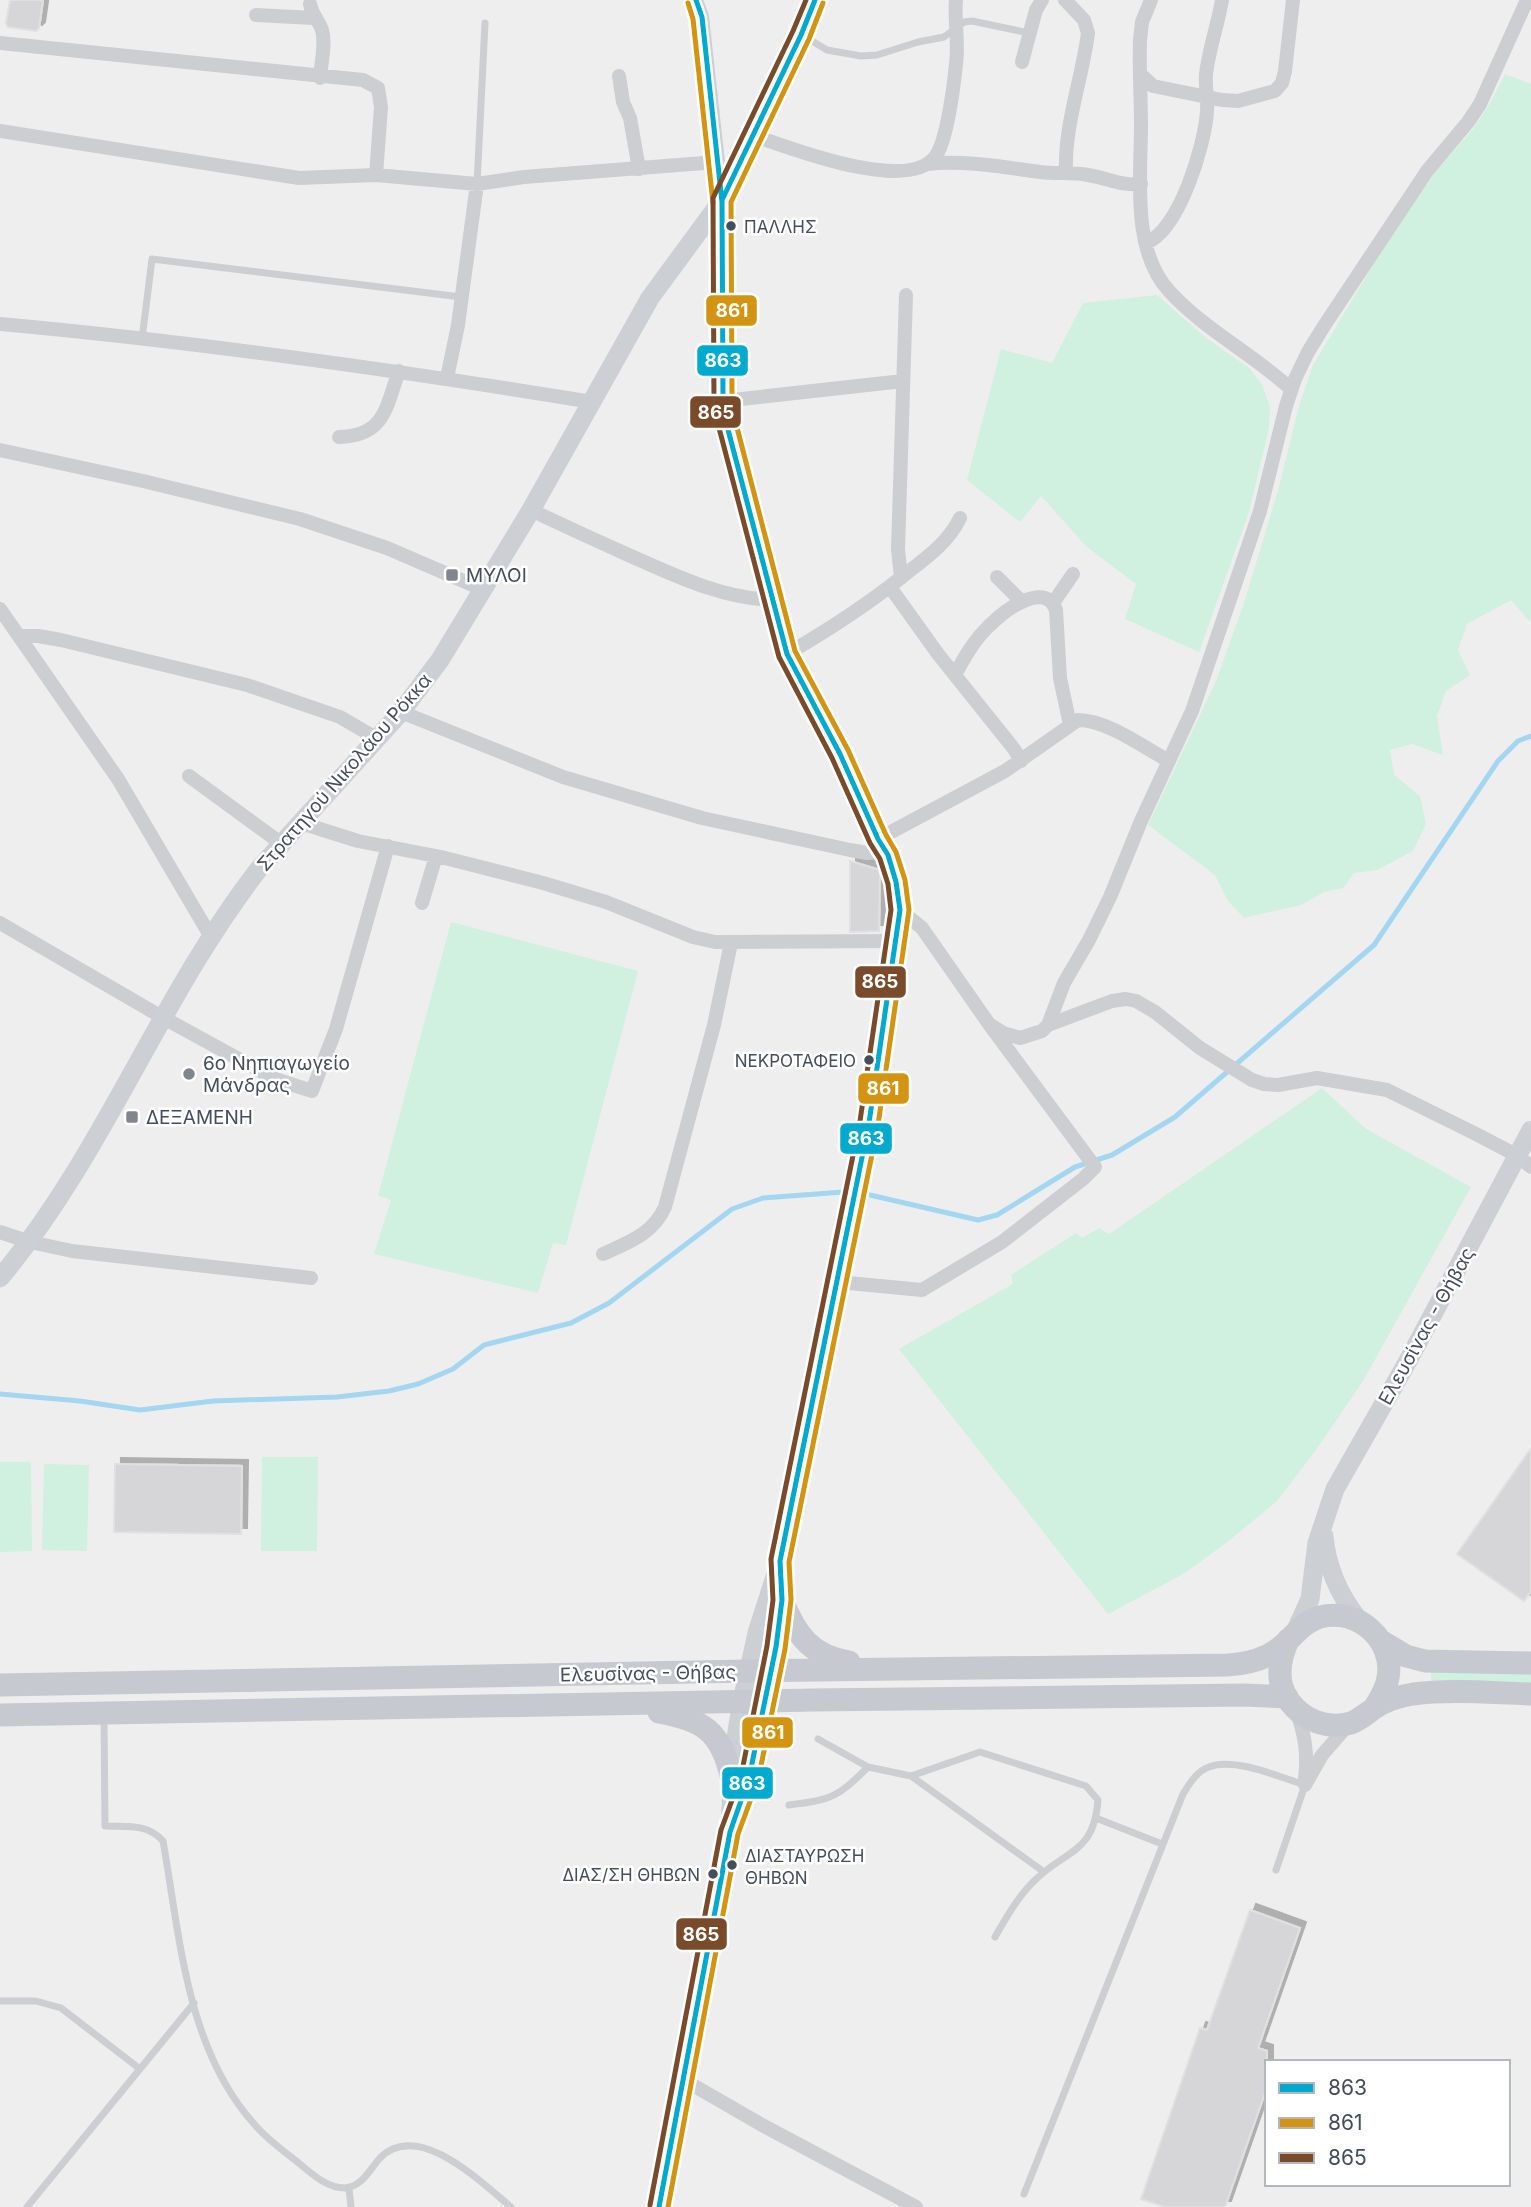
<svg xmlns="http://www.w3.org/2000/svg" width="1531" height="2207" viewBox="0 0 1531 2207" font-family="Inter,sans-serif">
<defs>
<filter id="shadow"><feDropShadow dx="6" dy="-6" stdDeviation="0" flood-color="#0004"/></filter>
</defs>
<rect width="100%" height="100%" fill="#efeeee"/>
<!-- green -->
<path fill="#d0f0e0" d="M1505,74L1531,84V623L1511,600L1467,624L1458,650L1470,675L1446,691L1437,716L1443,755L1412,744L1390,750L1394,775L1420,796L1426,824L1413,851L1377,870L1354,873L1343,888L1324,892L1301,905L1244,918L1228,901L1215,875L1148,825L1216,681L1244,603L1279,487L1299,406L1313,365L1399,222L1436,171L1473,129L1490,103Z
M1157,295L1205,337L1249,368L1262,384L1270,407L1269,428L1249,512L1199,652L1125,619L1136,584L1087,547L1041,496L1020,522L967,480L1001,349L1052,363L1083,303Z
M451,922L638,971L566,1245L553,1243L538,1293L374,1254L391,1200L378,1196Z
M1322,1088L1366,1129L1471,1187L1363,1381L1316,1450L1277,1501L1230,1540L1185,1573L1108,1614L899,1349L1013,1284L1011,1275L1076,1233L1082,1238L1099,1228L1109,1234Z
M262,1457H318L317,1551H261Z
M0,1462H31L32,1551L0,1552Z
M44,1464L89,1465L87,1551L42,1550Z
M1431,1672H1531V1684L1431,1682Z"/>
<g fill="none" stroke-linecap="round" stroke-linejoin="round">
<!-- stream -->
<path stroke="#a3d6f0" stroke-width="5" d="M870,1195L978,1220L997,1215L1075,1167L1112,1155L1175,1117L1374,945L1498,761L1518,741L1531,736
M0,1394L80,1401L140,1410L213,1401L337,1397L389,1391L418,1384L453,1369L484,1345L571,1323L609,1303L732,1209L763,1198L843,1192"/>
</g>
<!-- building -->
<path fill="#d6d6d8" stroke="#e0e0e1" stroke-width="2" filter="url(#shadow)" d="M10,0H43L39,28L36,31L8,27L6,23Z
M850,861L880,870L879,931L850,932Z
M1531,1448V1591L1524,1601L1457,1554Z
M115,1464L242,1466L241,1534L114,1532Z
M1250,1910L1300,1928L1258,2048L1267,2051V2087L1225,2207H1165L1141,2199L1200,2028L1207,2030Z"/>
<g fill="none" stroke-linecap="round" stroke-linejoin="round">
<!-- lane -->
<path stroke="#ccced1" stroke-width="7" d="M802,35L827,50L861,56L877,55L918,42L944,37L964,22L972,21L1029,33
M477,184L485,23
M142,339L152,259L461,297
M104,1716L105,1826C127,1827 147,1823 163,1841C180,1936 186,2049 255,2125C267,2139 281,2149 295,2160C310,2172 325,2188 345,2188C362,2187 370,2169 380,2158C418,2119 482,2183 511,2207
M818,1739L868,1767L911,1776L980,1752L1086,1786L1098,1800C1094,1855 1065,1849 1033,1882C1017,1898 1006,1918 995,1937
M911,1776L1044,1872
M789,1805C832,1800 838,1797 868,1767
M1096,1818L1162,1844
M0,2001H36L61,2008L140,2069
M349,2188L351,2207
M1024,2194L1183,1794C1190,1783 1197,1771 1209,1767C1235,1757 1279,1777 1305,1785L1276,1870
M27,2207L194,2003"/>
<!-- street -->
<path stroke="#ccced1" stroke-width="14" d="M696,0L702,17L722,199
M1065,0L1084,20L1088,33C1082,80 1064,125 1066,173
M1151,0L1142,22L1140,40C1139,69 1141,98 1141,126C1141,177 1131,251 1170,292C1205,330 1253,354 1291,389
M310,4C313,18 319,20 322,30C326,44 321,63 320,78
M256,15L313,18
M0,43L363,80L378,88L381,107L376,175
M1022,62L1036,10L1042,0
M1140,74L1153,86L1222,100L1238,101L1275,91L1282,83L1285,71L1293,0
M619,76L623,102L630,118L639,169
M0,131L299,178L376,175L477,184L524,177L717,162
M752,135C788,147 906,194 935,157C947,142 954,84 956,64C959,42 954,21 956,0
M927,164C965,160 1002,167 1040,172C1056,174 1072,172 1088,175C1107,178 1122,186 1141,184
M1146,243C1179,231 1205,145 1207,111C1208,99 1205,86 1206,74C1209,49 1218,24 1222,0
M0,324C198,342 396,370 592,402
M447,378L458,325L477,184
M723,401L903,381
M339,437C385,436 386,407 399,371
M0,450L143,481L300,519L387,548L482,589
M531,510C562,525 593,539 624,553C672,574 721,599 774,600
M997,577L1022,602
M901,578L898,549L906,295
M890,587L938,654L1014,749L1021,761
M1053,603L1073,574
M0,609L118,779L211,937
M21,636H38L61,640L247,685L340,717L376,738
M787,654C830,629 870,603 908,572C929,556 949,541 960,518
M955,675C964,658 974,640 989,626C1003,612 1044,579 1056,610L1060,678L1070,725
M401,712L563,777L702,818L850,850L867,853L887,851
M189,776L282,844
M301,823L358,841L441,857L543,883L606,902L693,937L715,942L896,941
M878,839L1005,771L1078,720C1107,720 1143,747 1169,761
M422,903L436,856
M0,923L162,1017L275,1079L312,1091L336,1029L388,846
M989,1024L1003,1033L1020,1038L1042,1031L1048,1025L1064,983L1089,940L1110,897L1141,821L1192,711L1260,511L1286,406L1295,379L1308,352L1324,326L1427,171L1468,122L1480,104L1527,0
M1048,1025L1112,1001L1126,999L1136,1001L1155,1012L1200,1048L1252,1080L1264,1084L1278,1085L1317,1078L1387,1090L1476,1134L1518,1156L1531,1167
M0,1232L30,1242L72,1251L311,1278
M603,1254C629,1242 653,1234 665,1207L714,1025L731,943
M838,1282L922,1290L1002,1242L1083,1179L1095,1167L989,1024L922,928L900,910
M1296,1710C1305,1734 1308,1754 1305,1779
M1305,1785L1322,1755L1349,1724
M684,2080L762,2125L916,2207"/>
<!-- secondary -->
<path stroke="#cccfd3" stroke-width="19" d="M0,1278C104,1154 159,998 258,870L401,712L440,660L531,510L650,298L722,200L770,97L801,35L815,0
M1324,1536C1327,1569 1339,1595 1359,1620
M1296,1630L1310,1599L1317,1543L1335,1489L1408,1361L1531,1130
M736,1817C750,1779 757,1739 765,1700C772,1666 782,1632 782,1597
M659,2207L730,1832L733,1756L742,1701L757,1633L780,1561L838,1282L869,1123L900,910C898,885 894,859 878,839L840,754L787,654L726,422L722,381V200"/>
<!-- primary -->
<path stroke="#c6c9cf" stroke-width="23" d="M782,1600C796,1635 811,1656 849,1662
M1288,1640C1279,1660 1275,1682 1289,1701C1303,1720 1327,1730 1351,1723C1359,1720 1366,1714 1373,1709C1384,1701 1400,1696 1413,1694C1452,1689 1492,1693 1531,1694
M1381,1641L1406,1656L1425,1661L1531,1663
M0,1685L748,1671L1227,1665C1247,1664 1266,1660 1282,1646C1295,1635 1303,1622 1320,1617C1357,1607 1395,1640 1388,1678C1386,1690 1381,1697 1375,1707
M659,1712C703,1720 721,1731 731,1776
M0,1715L814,1700L1245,1695L1287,1697"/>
<!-- bus-1 casing -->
<g stroke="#fff" stroke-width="10">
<path id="bus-1" d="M696,0L702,17L722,202
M659,2207L730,1832L749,1778L776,1647L782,1600L780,1561L869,1123L900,910L896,882L888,855L878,839L840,754L787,654L726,422L723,401L722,200L801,35L815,0"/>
</g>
<!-- bus-2 casing -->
<g stroke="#fff" stroke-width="10">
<path id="bus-2" d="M688,3L693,19L713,203
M668,2207L738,1834L758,1780L785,1649L791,1600L789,1562L878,1125L909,910L905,880L896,852L886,835L848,750L795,651L735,420L732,400L731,202L809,39L823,3"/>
</g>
<!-- bus-3 casing -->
<g stroke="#fff" stroke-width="10">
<path id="bus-3" d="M650,2205L721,1830L741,1776L767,1646L773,1600L771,1559L860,1121L891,910L888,884L880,859L870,843L832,758L779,657L718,424L714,402L713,198L793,31L806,0"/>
</g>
<!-- bus-1 -->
<use href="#bus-1" stroke="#00a9ce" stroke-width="5"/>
<!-- bus-2 -->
<use href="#bus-2" stroke="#d39412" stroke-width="5"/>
<!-- bus-3 -->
<use href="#bus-3" stroke="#7a4b2a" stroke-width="5"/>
</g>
<!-- markers -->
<g fill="#444d5b" stroke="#fff" stroke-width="2.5">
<circle cx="731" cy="226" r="6"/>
<circle cx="869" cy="1060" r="6"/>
<circle cx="732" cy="1865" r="6"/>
<circle cx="713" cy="1874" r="6"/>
</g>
<g fill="#80858e" stroke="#fff" stroke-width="2.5">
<rect x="445" y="568" width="14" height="14" rx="3.5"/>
<circle cx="189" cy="1074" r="7"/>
<rect x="125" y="1110" width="14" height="14" rx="3.5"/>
</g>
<g text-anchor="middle" stroke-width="5" stroke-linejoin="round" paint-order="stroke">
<!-- bus labels -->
<g font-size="17" fill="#444d5b" stroke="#fff" text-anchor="start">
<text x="744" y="233">ΠΑΛΛΗΣ</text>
<text x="856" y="1067" text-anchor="end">ΝΕΚΡΟΤΑΦΕΙΟ</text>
<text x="745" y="1862">ΔΙΑΣΤΑΥΡΩΣΗ<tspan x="745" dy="22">ΘΗΒΩΝ</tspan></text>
<text x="700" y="1881" text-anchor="end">ΔΙΑΣ/ΣΗ ΘΗΒΩΝ</text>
</g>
<!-- poi labels -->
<g font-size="19" fill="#444d5b" stroke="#fff" text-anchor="start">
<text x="466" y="582">ΜΥΛΟΙ</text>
<text x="203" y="1070">6ο Νηπιαγωγείο<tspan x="203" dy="22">Μάνδρας</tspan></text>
<text x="146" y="1124">ΔΕΞΑΜΕΝΗ</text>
</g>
<!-- street labels -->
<g font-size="19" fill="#444d5b" stroke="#fff">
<text transform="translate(344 772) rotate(-49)" y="7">Στρατηγού Νικολάου Ρόκκα</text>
<text transform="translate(1426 1326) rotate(-61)" y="7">Ελευσίνας - Θήβας</text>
<text transform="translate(648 1673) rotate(-1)" y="7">Ελευσίνας - Θήβας</text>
</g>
</g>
<g stroke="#fff" stroke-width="2.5">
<rect x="705" y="294" width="53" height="33" rx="7" fill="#d39412"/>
<rect x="696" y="344" width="53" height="33" rx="7" fill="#00a9ce"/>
<rect x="689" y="395" width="53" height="34" rx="7" fill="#7a4b2a"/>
<rect x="854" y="965" width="53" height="34" rx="7" fill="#7a4b2a"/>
<rect x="857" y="1072" width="53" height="33" rx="7" fill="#d39412"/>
<rect x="839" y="1122" width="54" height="33" rx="7" fill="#00a9ce"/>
<rect x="741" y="1716" width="53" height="33" rx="7" fill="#d39412"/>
<rect x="721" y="1766" width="53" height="34" rx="7" fill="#00a9ce"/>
<rect x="675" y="1917" width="53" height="34" rx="7" fill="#7a4b2a"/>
</g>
<g font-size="19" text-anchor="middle" font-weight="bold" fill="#fff">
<text x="732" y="317">861</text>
<text x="723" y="367">863</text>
<text x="716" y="419">865</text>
<text x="880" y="988">865</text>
<text x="883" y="1095">861</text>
<text x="866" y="1145">863</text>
<text x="768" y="1739">861</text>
<text x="747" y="1790">863</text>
<text x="701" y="1941">865</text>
</g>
<!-- legend -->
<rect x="1265" y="2060" width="245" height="126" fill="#ffffff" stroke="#b4b8bd" stroke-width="2"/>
<rect x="1279" y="2083" width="35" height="10" fill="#00a9ce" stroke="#b4b8bd" stroke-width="2"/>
<text x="1328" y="2095" font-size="21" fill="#444d5b">863</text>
<rect x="1279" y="2118" width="35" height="10" fill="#d39412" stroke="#b4b8bd" stroke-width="2"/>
<text x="1328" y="2130" font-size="21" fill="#444d5b">861</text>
<rect x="1279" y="2153" width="35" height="10" fill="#7a4b2a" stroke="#b4b8bd" stroke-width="2"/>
<text x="1328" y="2165" font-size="21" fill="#444d5b">865</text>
</svg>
